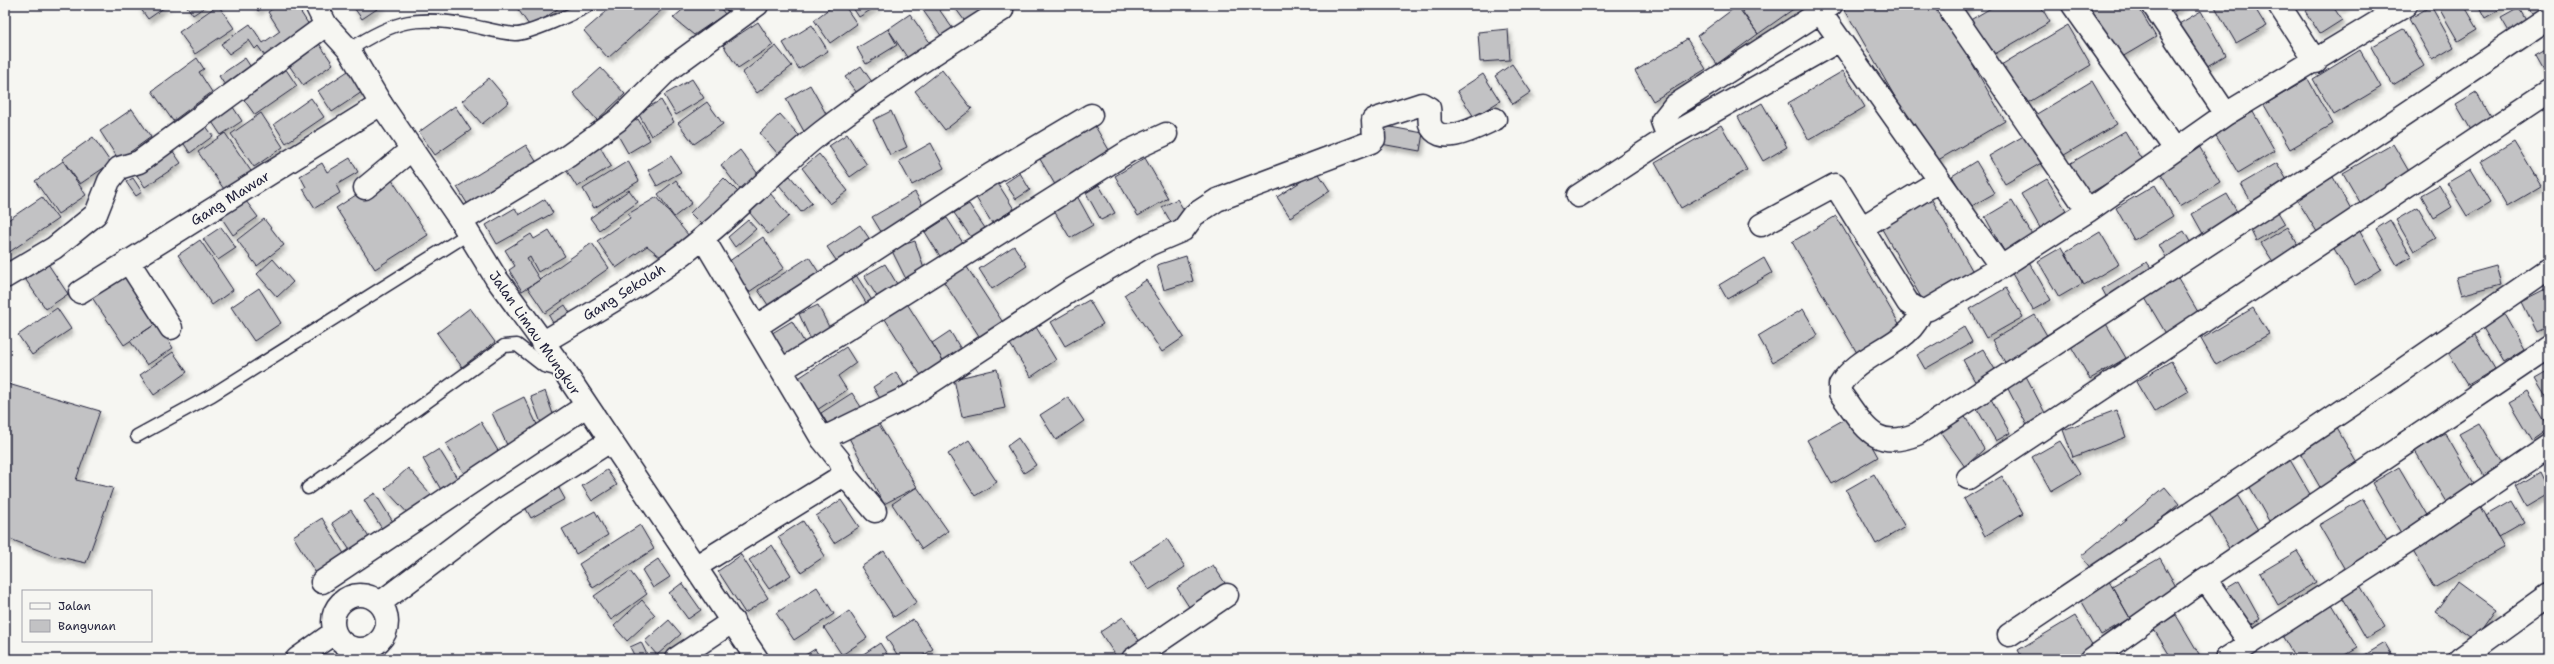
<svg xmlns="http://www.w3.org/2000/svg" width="2554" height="664" viewBox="0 0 2554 664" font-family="'Shantell Sans',sans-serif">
<defs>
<filter id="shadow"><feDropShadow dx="2.5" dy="4.5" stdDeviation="2" flood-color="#0004"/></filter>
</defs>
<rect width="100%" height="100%" fill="#f6f6f2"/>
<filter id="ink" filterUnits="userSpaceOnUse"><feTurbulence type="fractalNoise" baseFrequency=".025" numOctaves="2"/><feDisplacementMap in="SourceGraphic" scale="8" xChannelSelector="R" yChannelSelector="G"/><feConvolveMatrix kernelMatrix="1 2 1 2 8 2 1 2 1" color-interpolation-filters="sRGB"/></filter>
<g filter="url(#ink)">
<!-- building -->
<path fill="#c2c2c4" stroke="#22223b" filter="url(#shadow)" d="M138,5H168L148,19Z
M186,5H208L193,15Z
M218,5L234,28L195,54L179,32Z
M254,5H266L258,11Z
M278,5H296L313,31L269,62L258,46L255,49L249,40L229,54L221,44L250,24L263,43L280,31L268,12Z
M352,5H383L362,19Z
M515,5H563L531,28Z
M614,5H663L665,7L608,58L584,31Z
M688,5H718L725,14L694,35L673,18Z
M722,5H733L727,11Z
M834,5H844L857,24L830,43L814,20Z
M851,5H879L859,17Z
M929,5H936L953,29L942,37L922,9Z
M953,5H992L967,24Z
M1750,5H1799L1758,34L1742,11Z
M1842,5H1939L2005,121L1933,163Z
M1955,5H1971L1959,12Z
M1996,5H2040L2050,22L1988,58L1967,22Z
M2075,5H2137L2156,37L2110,64Z
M2155,5H2185L2163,18Z
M2214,5H2253L2266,26L2236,43Z
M2314,5H2332L2342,20L2320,34L2305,11Z
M2338,5H2347L2340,9Z
M2449,5H2464L2478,29L2458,41L2440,10Z
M2478,5H2507L2485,18Z
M2527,5H2549V16L2537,23Z
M1737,6L1758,34L1717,64L1697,36Z
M2431,6L2454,47L2432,60L2409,19Z
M2519,8L2534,35L2517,45L2501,18Z
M2201,11L2226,55L2197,72L2172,28Z
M910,14L933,47L911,63L888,29Z
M758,22L773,45L738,68L723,45Z
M812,25L828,51L799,69L783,43Z
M2068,25L2091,65L2024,105L2001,65Z
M888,29L897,45L866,64L857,48Z
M1508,29L1510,60L1480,62L1478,32Z
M2403,29L2424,66L2393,85L2371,47Z
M1687,39L1706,69L1653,101L1635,71Z
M318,42L333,64L303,85L288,64Z
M776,46L792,66L757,93L742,73Z
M2549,48V78L2548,79L2535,56Z
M2360,50L2381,87L2334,115L2313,79Z
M197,58L204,69L199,72L212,92L173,121L152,91Z
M245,58L254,72L228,90L219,76Z
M1512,64L1531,92L1513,104L1495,76Z
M861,66L872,82L857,93L845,77Z
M285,68L297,86L255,115L242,97Z
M601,68L625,94L597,120L573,93Z
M942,70L972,109L945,130L915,91Z
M348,71L362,92L332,112L318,91Z
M1843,71L1865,107L1809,140L1788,103Z
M1483,74L1500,101L1474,117L1457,91Z
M489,78L509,102L482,124L462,101Z
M692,79L704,98L676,115L664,95Z
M2308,79L2333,124L2290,149L2264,105Z
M2092,81L2117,124L2059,158L2035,115Z
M810,85L830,121L806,135L786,99Z
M2476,92L2498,130L2478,142L2456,104Z
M311,98L324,117L286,143L274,124Z
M661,100L674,122L651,136L638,113Z
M707,102L723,124L694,144L678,123Z
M1762,103L1787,147L1763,161L1738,117Z
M231,104L242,121L221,135L210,119Z
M455,106L471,130L435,155L419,132Z
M132,109L151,137L119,160L100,131Z
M891,111L907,147L890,155L873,120Z
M2253,112L2275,151L2238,173L2215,134Z
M261,113L283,147L254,167L231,134Z
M780,114L805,142L784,161L760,133Z
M638,119L650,140L628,153L616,132Z
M1092,121L1112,155L1057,188L1037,154Z
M203,122L213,136L190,153L180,138Z
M1721,125L1747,170L1681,208L1655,163Z
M1385,126L1423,133L1420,151L1381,144Z
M2125,131L2143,162L2087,195L2069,164Z
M225,133L253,174L226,192L198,152Z
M847,134L867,165L850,177L829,146Z
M2027,134L2043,162L2005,184L1989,156Z
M93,137L111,163L80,184L62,159Z
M2514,141L2541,186L2507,206L2481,161Z
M598,143L611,166L577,187L563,165Z
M931,143L944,168L912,185L899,161Z
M168,144L181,163L145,187L132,168Z
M2393,144L2414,180L2364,209L2343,173Z
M526,145L542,171L473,213L457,187Z
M2199,146L2220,182L2180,206L2159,170Z
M740,150L761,178L742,192L721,165Z
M819,154L848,191L830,204L802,168Z
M671,156L681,172L657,186L648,170Z
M350,158L358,172L336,185L340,193L315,208L303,189L306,187L300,176L322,163L327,172Z
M1145,158L1168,198L1138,216L1115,176Z
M63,161L86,195L58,214L35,181Z
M628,161L639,181L594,208L583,189Z
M1976,161L1995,193L1970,207L1952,176Z
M2277,163L2291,187L2255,208L2241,184Z
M2471,169L2490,202L2467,216L2447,183Z
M1317,171L1330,191L1290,217L1277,197Z
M1020,173L1030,190L1016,199L1005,183Z
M388,174L428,235L375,269L336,208Z
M790,176L812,203L801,212L779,185Z
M2333,177L2352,212L2319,235L2296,198Z
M133,178L142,192L136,196L126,182Z
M724,178L740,194L706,229L690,213Z
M2047,179L2070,217L2043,233L2021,194Z
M676,180L692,203L674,217L658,194Z
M997,182L1014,209L992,223L975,196Z
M1099,185L1115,213L1101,220L1086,193Z
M2155,185L2173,216L2134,240L2116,208Z
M2439,185L2452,207L2434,218L2421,195Z
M629,190L638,202L599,230L590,218Z
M915,192L927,213L885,238L872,217Z
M770,193L789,216L768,234L749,212Z
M1928,193L1976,277L1926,306L1878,222Z
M2227,194L2241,219L2206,239L2192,214Z
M1077,196L1093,225L1070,238L1053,209Z
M42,197L58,219L5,255V222Z
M657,197L689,236L661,257L647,246L616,268L597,241L630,218L628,214Z
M545,199L553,213L497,244L486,225L515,208L519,215Z
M1177,199L1187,215L1172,224L1162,207Z
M246,201L258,217L233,235L221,217Z
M2012,201L2033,236L2005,253L1985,217Z
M969,204L989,234L974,241L954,213Z
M2418,207L2436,238L2414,251L2396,220Z
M2278,212L2285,224L2256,241L2250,229Z
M1836,216L1904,332L1860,358L1792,242Z
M947,218L965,246L943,261L925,232Z
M264,219L284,245L257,266L237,240Z
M748,220L756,229L735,247L728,237Z
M2390,220L2411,256L2397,265L2376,229Z
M860,225L871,241L838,263L827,247Z
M221,227L236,248L218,260L203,239Z
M2288,227L2299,247L2274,263L2261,243Z
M2359,229L2381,269L2355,285L2332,245Z
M549,230L565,256L538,272L530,257L527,259L540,280L522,291L509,270L515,266L505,250L531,234L534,239Z
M2184,231L2194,249L2170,264L2159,245Z
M2100,232L2119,264L2084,285L2065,253Z
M763,237L784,268L749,292L728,262Z
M200,240L233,290L212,305L178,255Z
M915,241L926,275L906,279L891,249Z
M592,243L609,268L545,313L528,288Z
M1014,246L1027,266L992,289L979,269Z
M2062,247L2083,283L2059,297L2038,261Z
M1186,256L1193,281L1164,290L1157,265Z
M809,257L823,279L772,311L758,290Z
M44,258L68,294L46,309L21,273Z
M1764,258L1772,273L1727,299L1719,285Z
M273,259L293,282L277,297L257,274Z
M2028,260L2051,300L2033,310L2010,270Z
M963,261L1004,324L981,339L940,276Z
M2147,262L2153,271L2107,298L2102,289Z
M885,264L897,284L878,298L864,276Z
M2496,266L2501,284L2461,295L2456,277Z
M126,271L160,321L124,345L91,296Z
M856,275L873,302L868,306L851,278Z
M2178,278L2201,317L2168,337L2145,298Z
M1146,280L1184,337L1162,352L1124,295Z
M259,288L281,323L254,341L231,307Z
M2006,288L2023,317L1986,338L1970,309Z
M2549,288V326L2537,332L2522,302Z
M1089,300L1103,324L1065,346L1051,322Z
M906,302L944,362L922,377L883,316Z
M565,305L570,313L553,323L549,316Z
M818,305L831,331L811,340L799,314Z
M57,308L71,329L32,355L18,335Z
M470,308L495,342L462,367L437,333Z
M2253,308L2269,334L2216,365L2201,339Z
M1803,309L1818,335L1773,362L1758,336Z
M2501,309L2524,349L2503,362L2479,321Z
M2035,315L2049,339L2006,364L1992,340Z
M792,321L807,347L784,360L769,335Z
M2105,322L2126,358L2090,379L2069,343Z
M157,323L173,348L147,365L130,341Z
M1036,327L1056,360L1031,377L1010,344Z
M1964,327L1972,342L1925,369L1917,355Z
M2470,327L2495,369L2468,385L2443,344Z
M950,331L962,351L944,362L932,343Z
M846,347L856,363L838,376L847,390L817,410L797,379Z
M1983,349L1997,373L1977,385L1963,360Z
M173,352L187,372L154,395L140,375Z
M2171,361L2189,391L2154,412L2136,382Z
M997,369L1005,408L962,417L954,379Z
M2549,371V402L2535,379Z
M896,372L904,385L881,400L873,387Z
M2026,376L2045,413L2028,427L2007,387Z
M5,383L100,411L76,480L113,488L86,563L51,555L5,537Z
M545,391L554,417L541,423L531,397Z
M2527,392L2549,429L2532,441L2509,402Z
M852,393L861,407L830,428L821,413Z
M524,397L540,431L508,447L492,413Z
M1068,397L1084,421L1056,440L1040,415Z
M1991,399L2010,433L1996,441L1976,407Z
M2116,410L2126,437L2073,457L2063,430Z
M1854,414L1878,457L1832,484L1807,440Z
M1964,415L1984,449L1965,467L1939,430Z
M877,421L917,487L884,504L847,434Z
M481,422L500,454L465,475L446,444Z
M2334,423L2359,467L2321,489L2296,445Z
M2479,423L2505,467L2486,479L2459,434Z
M2445,433L2475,485L2446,502L2415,451Z
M1018,438L1036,465L1024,473L1007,446Z
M969,440L997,482L975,496L948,454Z
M2060,441L2080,474L2051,491L2032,457Z
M439,449L460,483L443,493L423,459Z
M2289,458L2311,496L2269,521L2247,482Z
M2399,467L2428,517L2401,533L2372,483Z
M408,468L436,500L414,520L385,489Z
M607,470L617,485L592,501L582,486Z
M2539,472L2549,493L2527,506L2516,486Z
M1874,474L1905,527L1876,544L1846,490Z
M2002,476L2023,513L1985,536L1964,499Z
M555,481L565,499L531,518L521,500Z
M917,487L948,531L922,549L892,504Z
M2165,487L2179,504L2095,574L2081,556Z
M375,493L395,525L384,532L364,500Z
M2236,493L2261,535L2231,552L2207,510Z
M2363,499L2391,548L2347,573L2319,525Z
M841,500L859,527L834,543L816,516Z
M2512,501L2524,522L2498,537L2486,516Z
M2480,505L2504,547L2434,588L2410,546Z
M351,510L372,542L353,555L332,523Z
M595,511L608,535L576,554L562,529Z
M322,518L346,557L317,575L293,536Z
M803,521L825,556L801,572L778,537Z
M640,525L654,549L593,588L579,564Z
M1167,539L1185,567L1149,590L1131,562Z
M772,545L791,575L769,589L749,560Z
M884,551L917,602L894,617L861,567Z
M2297,551L2316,582L2278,605L2260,573Z
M741,555L768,598L745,613L718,571Z
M2160,558L2179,592L2131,620L2112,586Z
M658,559L670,577L653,588L642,570Z
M1213,565L1227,586L1191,610L1177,588Z
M630,571L647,594L611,620L594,596Z
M2106,576L2130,618L2101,635L2077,593Z
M2239,581L2260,619L2245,628L2224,590Z
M2458,581L2496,609L2474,640L2435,612Z
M2358,582L2385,627L2366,638L2340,593Z
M682,583L701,610L688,619L669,593Z
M817,587L834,614L794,640L776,613Z
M642,600L655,615L627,641L614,626Z
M2332,604L2358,648L2339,659H2296L2281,634Z
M849,611L867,638L842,655L824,628Z
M2176,615L2202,659H2172L2153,628Z
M2075,616L2097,653L2086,659H2023L2018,650Z
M1123,617L1142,645L1118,659L1100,632Z
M913,619L933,649L918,659H900L886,637Z
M669,620L681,634L657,655L645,641Z
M641,642L649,659H636L630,647Z
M880,643L890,659H856Z
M2385,643L2394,659H2358Z
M815,649L821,659H799Z
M1095,655L1098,659H1089Z"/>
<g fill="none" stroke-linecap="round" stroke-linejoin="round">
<!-- service casing -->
<g stroke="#22223b" stroke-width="15">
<path id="service" d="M349,50C396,19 418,15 473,26C487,29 501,33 515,34C526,35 578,12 589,5
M137,436L212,395L468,234
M308,488L504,346L517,345L544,366L563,371"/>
</g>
<!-- minor casing -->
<g stroke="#22223b" stroke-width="25">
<path id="minor" d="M1947,5L2088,211
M2073,5L2175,149
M2153,5L2226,114
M2279,5L2316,62
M1820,12L2001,267
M1668,137L1662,121L1674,106L1831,5
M365,188L412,149
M1578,196L1668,137L1838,41
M461,221L568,156L618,120L667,71L757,5
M1761,225L1835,185L1908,303L1921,311L1929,309L2001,267L2088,211L2226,114L2406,5
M1861,228L1939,181
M128,261L171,328
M5,277L54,248L96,214L109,181L119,168L139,162L326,25
M80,292L381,104
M1921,311C1912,345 1859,352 1840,385V393C1864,424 1873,452 1917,434L2331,164L2549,18
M757,326L990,175L1091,115
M542,343C597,310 655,279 704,237C745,204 780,165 822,132C879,88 941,49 1002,10
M782,370L1129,151L1166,134
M822,439L910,396L1073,289L1150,244L1183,230L1194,215L1217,200L1371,142L1374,139L1373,120L1422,104L1429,108C1430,113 1429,120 1430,124C1439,150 1481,125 1495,119
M843,473L875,511
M1968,478L2549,91
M695,567L839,478L844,471L839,460L822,439L703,238
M2205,579L2250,643
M322,582L586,406
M333 622a27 27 0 1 1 54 0a27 27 0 1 1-54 0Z
M380,603L505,508L610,441
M2009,635L2356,402L2549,269
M297,659L335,632
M676,659L733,621
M1133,659L1227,595
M2092,659L2205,579L2549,347
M2226,659L2414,538L2549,446
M2460,659L2549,595"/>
</g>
<!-- tertiary casing -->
<g stroke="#22223b" stroke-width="25">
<path id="tertiary" d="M316,5L326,25L349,50L381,104L461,221L496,278L564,371L757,659"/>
</g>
<!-- service -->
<use href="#service" stroke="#f6f6f2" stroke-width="12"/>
<!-- minor -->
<use href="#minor" stroke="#f6f6f2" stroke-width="22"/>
<!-- tertiary -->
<use href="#tertiary" stroke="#f6f6f2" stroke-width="22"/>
</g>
</g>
<g text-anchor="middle" stroke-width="4" stroke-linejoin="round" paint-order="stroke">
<!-- street labels -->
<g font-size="14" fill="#22223b" stroke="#f6f6f2">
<text transform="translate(230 198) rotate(-32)" y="5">Gang Mawar</text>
<text transform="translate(624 292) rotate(-32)" y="5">Gang Sekolah</text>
<text transform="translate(535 333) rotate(55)" y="5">Jalan Limau Mungkur</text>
</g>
</g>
<!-- margin -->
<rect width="2554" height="664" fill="none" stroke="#f6f6f2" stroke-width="20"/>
<rect x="10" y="10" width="2534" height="644" fill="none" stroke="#22223b" stroke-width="1.5" filter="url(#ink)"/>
<!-- legend -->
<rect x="22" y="590" width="130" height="52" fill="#f6f6f2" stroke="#a1a1a9"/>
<rect x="30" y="603" width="20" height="6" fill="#f6f6f2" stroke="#a1a1a9"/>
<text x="58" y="610" font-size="12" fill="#22223b">Jalan</text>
<rect x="30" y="620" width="20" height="12" fill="#c2c2c4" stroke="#a1a1a9"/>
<text x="58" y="630" font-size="12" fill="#22223b">Bangunan</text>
</svg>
